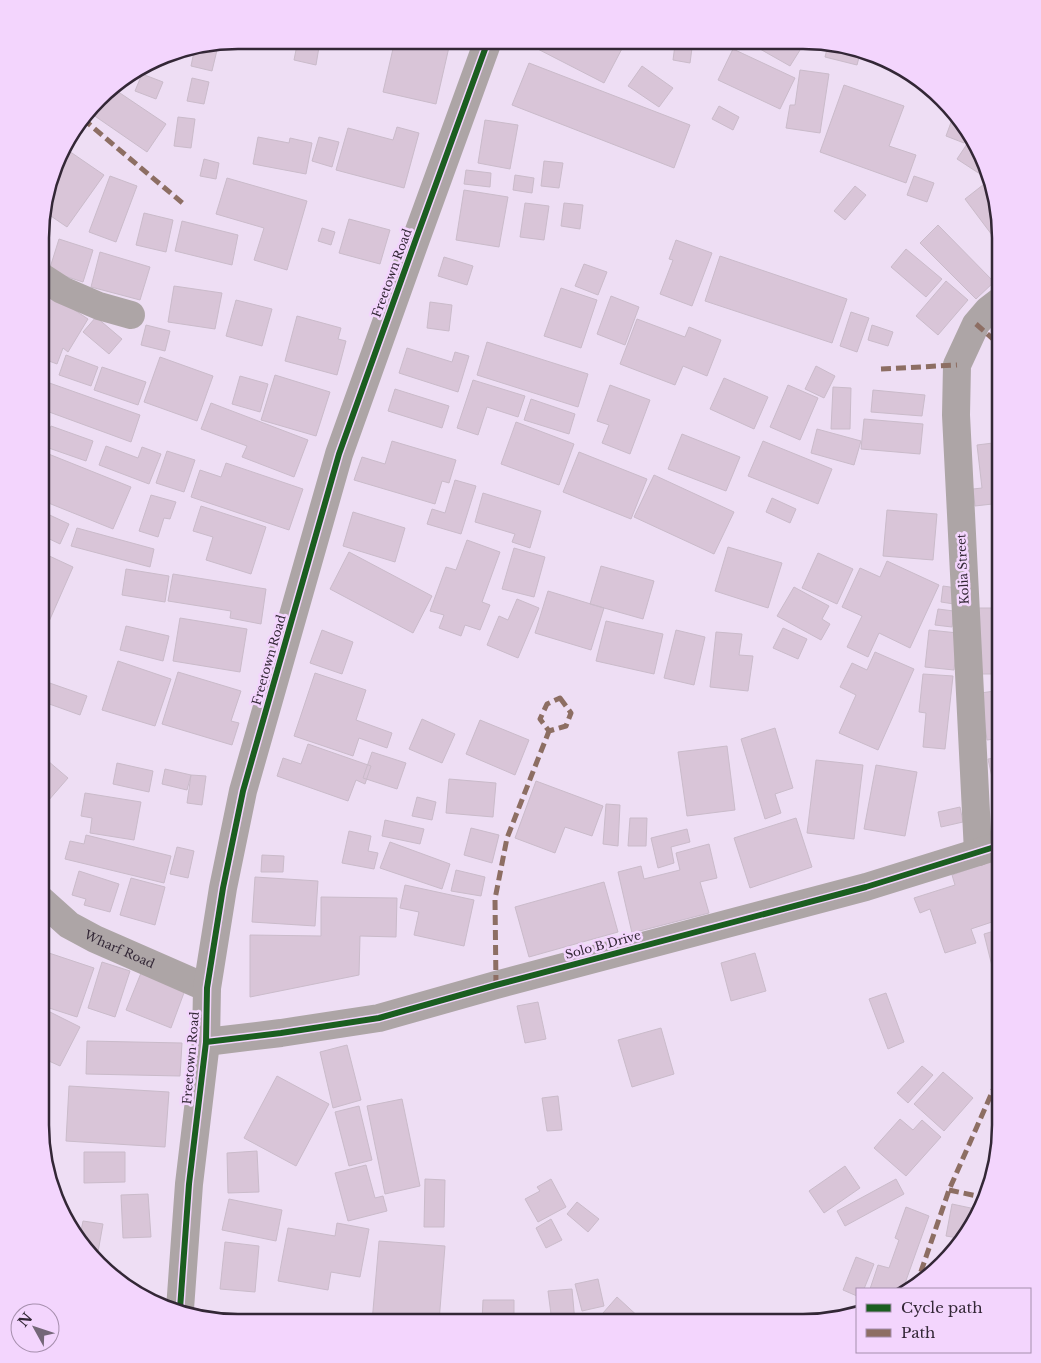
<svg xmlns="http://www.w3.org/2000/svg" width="1041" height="1363" viewBox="0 0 1041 1363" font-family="'Libre Baskerville',serif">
<rect width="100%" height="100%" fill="#eedef4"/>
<!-- building -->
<path fill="#d9c5d8" stroke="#cabbca" d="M298,40L320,41L316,65L294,60Z
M395,40L420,41L449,47L436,104L383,92Z
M529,41H626L604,83L528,44Z
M764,42H805L790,66L760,49Z
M814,42H830L861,50L857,65L825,57L827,49L813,46Z
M675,45L692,48L690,63L673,60Z
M200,46L217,50L212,71L191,66L195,47Z
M733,49L795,78L780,109L718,80Z
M874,54L879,55L924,81L927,85L871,62Z
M529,63L690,125L674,168L512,105Z
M642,66L673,88L659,107L628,86Z
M800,70L829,74L820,133L786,128L790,105H795Z
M142,74L163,82L156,99L135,91Z
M192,78L209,82L204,104L187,101Z
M844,85L904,106L889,146L916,155L906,183L820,152Z
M111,87L166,124L147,152L89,112L107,89Z
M719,106L739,117L733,130L712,119Z
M178,117L195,119L191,148L174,146Z
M953,117L968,134L964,143L946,136Z
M485,120L518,125L510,169L478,163Z
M397,127L419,133L404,188L336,170L348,128L393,140Z
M258,137L289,143L290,138L312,143L306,174L253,164Z
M319,137L339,142L332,167L312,161Z
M971,138L981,150L985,168L980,174L957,159Z
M69,151L104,175L67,227L42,210L56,169Z
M204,159L219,163L216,179L200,176Z
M544,161L563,163L559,188L541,186Z
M466,170L491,173L490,187L464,184Z
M515,175L534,178L532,193L513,190Z
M110,176L137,186L116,242L89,232Z
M914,176L934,183L927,202L907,195Z
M227,178L307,201L287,270L254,260L264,228L216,214Z
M988,181L1001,237V247L965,199Z
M855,186L866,195L845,220L834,211Z
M464,190L508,197L499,247L456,240Z
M525,203L549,206L544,240L520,237Z
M564,203L583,205L580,229L561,226Z
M144,213L173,220L166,252L136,245Z
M349,219L390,230L380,264L339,253Z
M182,221L238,235L232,265L175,251Z
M938,225L994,282L976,299L920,243Z
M322,228L335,232L331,245L318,241Z
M59,239L93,250L83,282L49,271Z
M676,240L712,253L692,306L660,294L673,260L669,259Z
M906,249L942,279L926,297L891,267Z
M100,252L150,267L140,300L91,287Z
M720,256L847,299L832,343L705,301Z
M444,257L473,266L467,285L438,276Z
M584,264L607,272L598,295L575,286Z
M946,281L968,300L938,335L916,316Z
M174,286L222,293L215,329L168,322Z
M561,288L597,300L581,348L544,336Z
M52,295L88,319L68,352L63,348L57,364L41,358L42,311Z
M611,296L639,307L625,345L597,334Z
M236,300L272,309L262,346L226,336Z
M430,302L452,305L449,331L427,328Z
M851,312L869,318L857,352L840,346Z
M297,316L341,328L338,339L346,341L337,375L285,361Z
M96,317L122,339L109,354L83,332Z
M637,319L685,337L689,327L721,340L707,376L683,366L675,385L620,364Z
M146,325L170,331L165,351L141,345Z
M872,325L893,332L888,346L868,340Z
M487,342L588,374L578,407L477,375Z
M407,348L452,362L455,352L469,356L458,392L399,373Z
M66,355L98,367L91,386L59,375Z
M160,357L213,376L197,421L144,402Z
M816,366L835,376L824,398L805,389Z
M102,367L146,382L138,405L94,390Z
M275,375L330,392L316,436L261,420Z
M240,376L268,384L260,412L232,404Z
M724,378L768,397L754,429L710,409Z
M41,380L140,415L131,442L41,409Z
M473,380L525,396L518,417L487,407L478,435L457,428Z
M610,385L650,400L630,454L602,443L609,425L597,421Z
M788,385L818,398L800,440L770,427Z
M833,387L851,388L850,429H831Z
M395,389L449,406L442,428L388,411Z
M873,390L925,395L922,416L871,412Z
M531,399L575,414L569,434L524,420Z
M211,403L308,440L294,477L242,457L247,446L201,429Z
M864,419L923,424L920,454L861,449Z
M516,422L574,444L559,485L501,464Z
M51,426L93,441L86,461L43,446Z
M817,429L861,441L854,465L811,453Z
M682,434L740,457L726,491L668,469Z
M392,441L456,460L449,483L442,481L435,504L354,480L362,457L385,464Z
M763,441L832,469L818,504L748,476Z
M1001,442V503L975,506L973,489L982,488L977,445Z
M106,446L138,458L142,447L161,454L149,484L99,465Z
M41,451L131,487L113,529L41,500Z
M167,451L195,460L184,492L156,483Z
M579,452L647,479L631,519L563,492Z
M226,463L303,489L289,530L191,497L200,470L221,477Z
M654,475L734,512L714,554L634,517Z
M455,480L476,486L461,534L427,524L432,509L445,513Z
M483,493L541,511L530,548L512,542L515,534L475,522Z
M151,495L176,502L170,519L164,518L158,537L139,531Z
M772,498L796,509L790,523L766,512Z
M201,506L266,527L251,574L206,560L213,537L193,531Z
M887,510L937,514L933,560L883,556Z
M41,511L69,524L60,544L41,535Z
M353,512L405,528L395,562L343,546Z
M77,528L154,549L150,567L71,546Z
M467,540L500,552L482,602L490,605L480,630L465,625L461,636L439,628L444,615L430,611L446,567L456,570Z
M728,547L782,563L768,608L715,591Z
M514,548L545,557L534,597L502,589Z
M349,552L432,596L413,633L330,589Z
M818,553L853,569L837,604L802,588Z
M45,554L73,567L47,626L41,623V563Z
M887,561L939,585L910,648L879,633L868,657L847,647L862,616L842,607L860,568L880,577Z
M601,566L654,581L643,619L590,604Z
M126,569L169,576L165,602L122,595Z
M173,574L266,589L261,624L230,618L231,611L168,601Z
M943,586L957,588L954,604L941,602Z
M794,587L829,606L822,619L830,624L821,640L777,616Z
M548,591L604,608L591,650L535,633Z
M517,599L539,608L518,658L487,645L499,616L508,620Z
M979,608H1001V674H980Z
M938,609L954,611L952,627L935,625Z
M180,618L247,629L240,672L173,661Z
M606,621L663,634L654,674L596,661Z
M126,626L169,636L163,661L120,650Z
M783,628L807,639L798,659L773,648Z
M322,630L353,642L342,674L310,663Z
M676,630L705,637L694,685L664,678Z
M929,630L958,633L954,670L925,667Z
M716,632L742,634L739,655L753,656L748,691L710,687Z
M875,652L914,669L878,750L839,733L856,695L840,687L852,663L867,670Z
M118,661L171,679L155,726L102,710Z
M178,672L241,691L231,721L239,723L232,745L162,724Z
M315,673L366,690L356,720L392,733L387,748L359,738L353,756L294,736Z
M923,674L953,676L945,749L923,747L926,713L919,712Z
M41,680L87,696L80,715L41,701Z
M1001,690V738L987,740L981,693Z
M422,719L455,734L442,763L409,749Z
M480,720L529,740L515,775L466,754Z
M775,728L793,788L775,794L781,813L765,819L741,739Z
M308,744L371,766L365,784L356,780L348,801L277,776L283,758L301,764Z
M727,746L735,810L687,816L678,752Z
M372,752L406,763L397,789L363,778Z
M41,755L68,778L41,809Z
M1001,757V799L997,800L988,759Z
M816,760L863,765L854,839L807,833Z
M117,763L153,771L149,792L113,784Z
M876,765L917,772L905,836L864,829Z
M165,769L191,775L187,790L162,784Z
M191,775L206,776L202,805L187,803Z
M449,779L496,783L493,817L446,813Z
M536,781L603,806L592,836L565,827L555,853L515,838Z
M85,793L141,802L134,840L90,833L92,818L81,816Z
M417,797L436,802L432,820L412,816Z
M606,804L620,805L618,846L603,844Z
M960,807L963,822L941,827L938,812Z
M630,818H647L646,846H628Z
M796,818L812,867L750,888L734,838Z
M385,820L424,829L420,844L382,836Z
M471,828L499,835L492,863L464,855Z
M687,829L690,842L671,847L674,863L658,868L651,838Z
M349,831L371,836L368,851L378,853L374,869L342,863Z
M86,835L171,856L164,883L65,859L70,841L84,844Z
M390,842L450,864L442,889L380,868Z
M709,844L717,878L700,882L709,913L632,933L618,872L641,866L644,879L680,870L676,853Z
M177,847L194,851L188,878L170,874Z
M262,855L284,856L283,872H261Z
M991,861L1001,891V919L971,929L976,943L945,953L930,909L920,913L914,898L955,885L952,875Z
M456,870L485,877L481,896L451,891Z
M79,871L119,884L110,912L84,905L86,899L72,895Z
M255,877L318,881L315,926L252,922Z
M131,878L165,887L155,925L120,915Z
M604,882L618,932L529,957L515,907Z
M405,885L474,900L464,946L414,935L419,912L400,908Z
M321,897L397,898L396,937L360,936L359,975L250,997V935L321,936Z
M1001,929V977L995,978L984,934Z
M40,950L94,968L77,1017L40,1005Z
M755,953L766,991L731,1001L721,963Z
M102,962L130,971L115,1017L88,1008Z
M141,973L185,990L171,1028L126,1010Z
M886,993L904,1042L888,1049L869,999Z
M538,1002L546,1039L525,1043L517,1006Z
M50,1012L80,1027L60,1066L40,1057V1032Z
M661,1028L674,1074L632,1087L618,1040Z
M87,1041L182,1043L180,1076L86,1074Z
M347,1045L361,1100L333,1108L320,1052Z
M922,1066L933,1075L908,1103L897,1093Z
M943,1072L973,1098L944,1131L914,1104Z
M277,1076L329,1104L296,1166L244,1138Z
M69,1086L169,1092L165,1147L66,1141Z
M558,1096L562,1130L547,1131L542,1098Z
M402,1099L420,1186L385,1194L367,1106Z
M359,1106L372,1160L349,1166L335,1112Z
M900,1119L913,1130L922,1120L941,1137L906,1176L874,1148Z
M1001,1122V1139L999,1147L993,1146Z
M257,1151L259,1192L228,1193L227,1153Z
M84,1152H125V1182L84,1183Z
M366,1165L375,1198L383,1196L387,1211L348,1221L335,1173Z
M845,1166L860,1188L824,1213L809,1191Z
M425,1179L445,1180L444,1227H424Z
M551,1179L566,1207L538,1222L525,1199L540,1191L537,1187Z
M896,1179L904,1194L845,1226L837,1211Z
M148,1194L151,1237L123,1238L121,1195Z
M229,1199L282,1210L276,1241L222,1230Z
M577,1202L599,1219L588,1232L567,1214Z
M952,1204L980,1210L968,1235L964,1239L946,1236Z
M906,1207L929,1216L903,1289H870L878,1265L889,1268L899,1240L895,1238Z
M551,1219L562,1240L546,1248L536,1228Z
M83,1221L103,1224L98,1252L85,1250L72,1230L81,1231Z
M337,1223L369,1229L360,1277L331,1272L328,1290L278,1281L288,1228L335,1236Z
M379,1241L445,1246L439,1322H372Z
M225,1242L259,1246L255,1292L220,1289Z
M856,1257L874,1264L864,1289H857V1296L843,1290Z
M103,1268L121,1271L119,1282Z
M598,1279L604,1306L582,1311L575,1284Z
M572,1289L575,1322H552L548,1291Z
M617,1297L642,1320L640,1323L598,1322L596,1321Z
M483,1300H514V1322H482Z"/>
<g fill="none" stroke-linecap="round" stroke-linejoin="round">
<!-- street -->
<g stroke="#ada5a6" stroke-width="28">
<path d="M42,277L62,290L99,306L131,315"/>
<path d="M978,852L956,415L957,365L976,324L988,310L1001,300"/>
<path id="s1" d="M40,899L69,925L95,939L207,988"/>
<path d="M206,1042L281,1033L379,1018L496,985L866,887L1001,845"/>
<path d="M180,1309L189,1184L206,1042L207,988L223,888L243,791L339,454L416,239L488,41"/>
</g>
<!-- quiet -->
<path stroke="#8d6e63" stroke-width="5" stroke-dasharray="10 5" stroke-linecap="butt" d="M83,119L186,206
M976,324L1001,346
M881,369L957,365
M560,698L571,713L566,726L549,731L540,719L547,704Z
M496,985L495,899L507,838L549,731
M949,1190L986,1198
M916,1286L949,1190L1001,1072
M180,1307L241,1321"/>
<!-- cycleway casing -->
<g stroke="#f3d5fd" stroke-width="9">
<path id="cycleway" d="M206,1042L281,1033L379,1018L496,985L866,887L1001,845
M180,1309L189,1184L206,1042L207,988L223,888L243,791L339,454L416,239L488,41"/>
</g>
<!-- cycleway -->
<use href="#cycleway" stroke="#1b5e20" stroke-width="6"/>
</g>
<g text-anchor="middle" stroke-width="5" stroke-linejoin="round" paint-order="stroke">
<!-- street labels -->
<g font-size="12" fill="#332736" stroke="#f3d5fd">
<text transform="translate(392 273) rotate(-70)" y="4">Freetown Road</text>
<text transform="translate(963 569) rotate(-93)" y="4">Kolia Street</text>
<text transform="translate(269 660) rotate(-74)" y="4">Freetown Road</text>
<text transform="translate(603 945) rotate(-15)" y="4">Solo B Drive</text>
<text dy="4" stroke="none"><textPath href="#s1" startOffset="95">Wharf Road</textPath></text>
<text transform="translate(191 1058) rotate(-85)" y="4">Freetown Road</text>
</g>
</g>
<!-- crop -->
<path d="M0 0H1041V1363H0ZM238 49H803A189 189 0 0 1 992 238V1125A189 189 0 0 1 803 1314H238A189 189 0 0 1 49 1125V238A189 189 0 0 1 238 49Z" fill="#f3d5fd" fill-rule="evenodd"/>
<path fill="none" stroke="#332736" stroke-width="2.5" d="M238 49H803A189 189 0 0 1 992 238V1125A189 189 0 0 1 803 1314H238A189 189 0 0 1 49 1125V238A189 189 0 0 1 238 49Z"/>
<!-- legend -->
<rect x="856" y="1288" width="175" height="65" fill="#f3d5fd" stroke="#a68fad"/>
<rect x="866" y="1304" width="25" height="8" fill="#1b5e20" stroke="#a68fad"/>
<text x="901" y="1313" font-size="15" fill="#332736">Cycle path</text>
<rect x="866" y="1329" width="25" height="8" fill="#8d6e63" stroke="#a68fad"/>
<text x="901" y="1338" font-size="15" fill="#332736">Path</text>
<!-- north arrow -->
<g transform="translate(35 1328) rotate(310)"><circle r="24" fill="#f3d5fd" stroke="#a68fad"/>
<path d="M0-4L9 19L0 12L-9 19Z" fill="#746778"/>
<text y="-8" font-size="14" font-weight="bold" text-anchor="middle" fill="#332736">N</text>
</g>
</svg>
